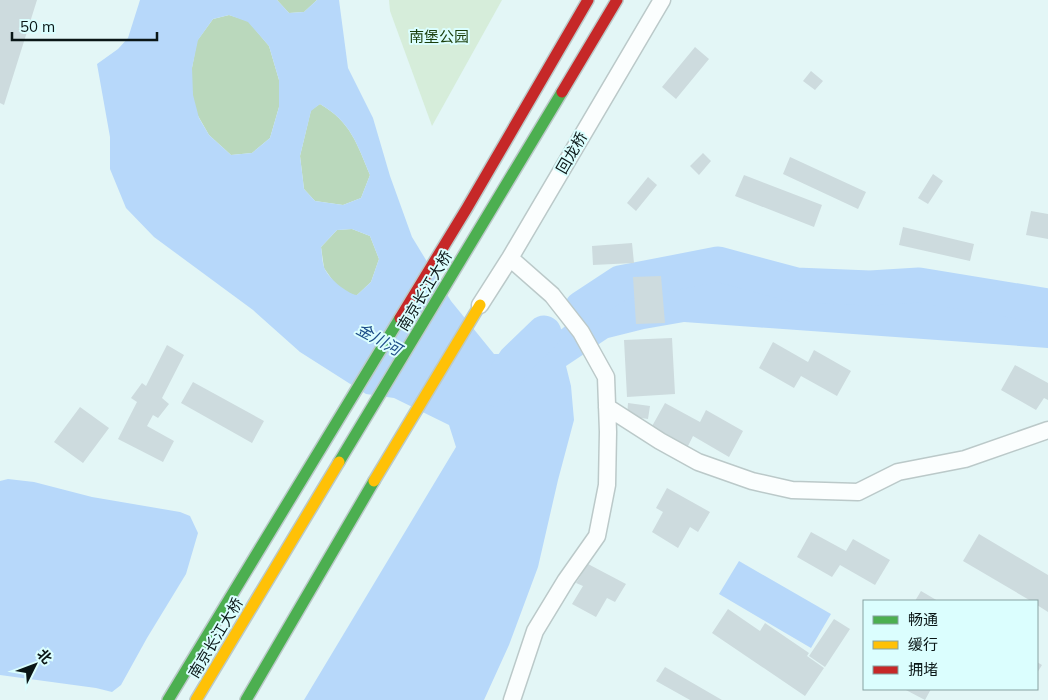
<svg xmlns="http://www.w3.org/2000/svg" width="1048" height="700" viewBox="0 0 1048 700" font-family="Mulish,'Noto Sans SC',sans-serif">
<rect width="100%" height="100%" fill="#e3f6f6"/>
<!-- green -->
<path fill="#d6edda" d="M389,0H502L432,126L390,11Z"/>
<!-- forest -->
<path fill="#bad8bc" d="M277,0H317L304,12L289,13Z
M229,15L248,21L269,46L279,80V107L270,138L252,153L231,155L209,135L193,107L191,73L197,41L213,19Z
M320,104C351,122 357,144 370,175L361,198L343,205L315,201L304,189L300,156L311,110Z
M352,229L370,236L379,259L371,282L356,296L338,288L324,268L321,247L337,230Z"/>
<!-- water -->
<path fill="#b7d8fa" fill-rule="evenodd" d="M140,0H277L289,13L304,12L317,0H339L348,68L373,118L390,176L412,237L451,301L494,354H519L537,347L563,328L580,313L638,286L675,276L722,275L879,296L983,305L1048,316V348L684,322L644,329L608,338L566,366L571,386L574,420L558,480L538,567L509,645L484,700H304L456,447L449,425L394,398L366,394L300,352L253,310L154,237L126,208L110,169V137L97,64L118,49L128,38ZM229,15L248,22L269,46L279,80V107L270,138L252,153L231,155L209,135L199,118L193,95L192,68L198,40L213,19ZM320,104C351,122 357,144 370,175L361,198L343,205L315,201L304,189L300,156L311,111ZM352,229L370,236L379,259L371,282L357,295C347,294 327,277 324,267C322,261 322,253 321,247L337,230Z
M8,479L34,482L92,497L180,512L190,516L198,533L186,574L147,638L121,685L112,692L96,688L0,675V481Z
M739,561L831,614L811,648L719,594Z"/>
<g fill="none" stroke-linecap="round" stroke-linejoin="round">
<!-- river -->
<path stroke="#b7d8fa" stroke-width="35" d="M582,308L620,283L718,264L796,285L870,288L919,285L1048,306
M496,389L515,361L544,333"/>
</g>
<!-- building -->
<path fill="#cddbde" d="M0,0H37L4,105L0,103Z
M695,47L709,59L676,99L662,87Z
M811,71L823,81L815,90L803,81Z
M703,153L711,161L699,175L690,166Z
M790,157L866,192L858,209L783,174Z
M933,174L943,181L928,204L918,198Z
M744,175L822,205L814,227L735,196Z
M648,177L657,185L636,211L627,203Z
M1031,211L1048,214V239L1026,235Z
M903,227L974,244L970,261L899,245Z
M632,243L634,263L593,265L592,246Z
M661,276L665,323L636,324L633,277Z
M672,338L675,394L627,397L624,340Z
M773,342L808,362L814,350L851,371L837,396L801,376L794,388L759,368Z
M167,345L184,355L162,398L169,404L158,418L153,415L147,426L174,441L163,462L118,439L137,402L131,398L142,383L146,386Z
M1015,365L1048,383V400L1044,398L1036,410L1001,390Z
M193,382L264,421L252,443L181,403Z
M628,403L650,406L648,419L627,416Z
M665,403L700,422L706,410L743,431L729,457L693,436L687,448L651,428Z
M80,407L109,428L83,463L54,442Z
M667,488L710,512L698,532L690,527L678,548L652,532L663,512L656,508Z
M811,532L846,551L853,539L890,560L875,585L840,565L832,577L797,557Z
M979,534L1048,575V612L1037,605V601H1031L963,561Z
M588,564L626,584L615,602L607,598L596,617L572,604L583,586L576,583Z
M921,591L938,601H915Z
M728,609L760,631L765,623L809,653L807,656L824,668L805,696L712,633Z
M834,619L850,629L825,667L809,656Z
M1037,662L1042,665L1037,673Z
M665,667L722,700H690L656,681Z
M904,689H931L925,700Z"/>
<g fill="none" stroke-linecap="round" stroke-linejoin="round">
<!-- street casing -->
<g stroke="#bbc9c9" stroke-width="19">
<path id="street" d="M510,258L552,295L581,332L606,377L608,432L607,485L597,536L566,580L535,631L512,700
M480,305L510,258L662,0
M607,407L660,441L698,462L752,481L792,490L858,492L898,472L965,459L1048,430"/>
</g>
<!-- fast casing -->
<g stroke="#bbc9c9" stroke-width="14">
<path id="fast" d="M339,462L562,92
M168,700L400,318
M246,700L374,481"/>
</g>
<!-- slow casing -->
<g stroke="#bbc9c9" stroke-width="14">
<path id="slow" d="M374,481L480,305
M196,700L339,462"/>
</g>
<!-- jam casing -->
<g stroke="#bbc9c9" stroke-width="14">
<path id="jam" d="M562,92L617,0
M400,318L467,208L588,0"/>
</g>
<!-- street -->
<use href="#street" stroke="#fbfefe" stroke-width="16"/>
<!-- fast -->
<use href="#fast" stroke="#4caf50" stroke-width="11"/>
<!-- slow -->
<use href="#slow" stroke="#ffc107" stroke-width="11"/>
<!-- jam -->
<use href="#jam" stroke="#c62828" stroke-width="11"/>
</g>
<g text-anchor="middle" stroke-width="4" stroke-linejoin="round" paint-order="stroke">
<!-- park labels -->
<g font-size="15" fill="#1a3f0c" stroke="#dbfefe">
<text x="439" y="42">南堡公园</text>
</g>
<!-- street labels -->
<g font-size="15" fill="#0a1616" stroke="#dbfefe">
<text transform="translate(572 153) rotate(-60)" y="5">回龙桥</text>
<text transform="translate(425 291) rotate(-59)" y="5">南京长江大桥</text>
<text transform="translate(216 638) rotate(-59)" y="5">南京长江大桥</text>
</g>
<!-- water labels -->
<g font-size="16" font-style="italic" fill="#1c4d88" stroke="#dbfefe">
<text transform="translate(379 339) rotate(29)" y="6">金川河</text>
</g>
</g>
<!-- legend -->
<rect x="863" y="600" width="175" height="90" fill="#dbfefe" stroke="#87a1a1"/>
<rect x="873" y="616" width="25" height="8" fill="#4caf50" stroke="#87a1a1"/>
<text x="908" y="625" font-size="15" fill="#0a1616">畅通</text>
<rect x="873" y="641" width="25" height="8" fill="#ffc107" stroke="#87a1a1"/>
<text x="908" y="650" font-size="15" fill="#0a1616">缓行</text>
<rect x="873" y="666" width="25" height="8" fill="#c62828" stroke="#87a1a1"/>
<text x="908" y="675" font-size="15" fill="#0a1616">拥堵</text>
<!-- north arrow -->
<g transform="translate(35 665) rotate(48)" stroke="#dbfefe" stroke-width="4" paint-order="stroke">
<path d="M0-4L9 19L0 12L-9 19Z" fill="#0a1616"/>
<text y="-8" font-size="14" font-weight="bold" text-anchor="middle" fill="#0a1616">北</text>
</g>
<!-- scale -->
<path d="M12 32v8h145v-8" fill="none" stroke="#0a1616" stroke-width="2.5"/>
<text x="20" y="32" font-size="15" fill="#0a1616" stroke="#dbfefe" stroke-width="4" paint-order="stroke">50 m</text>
</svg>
